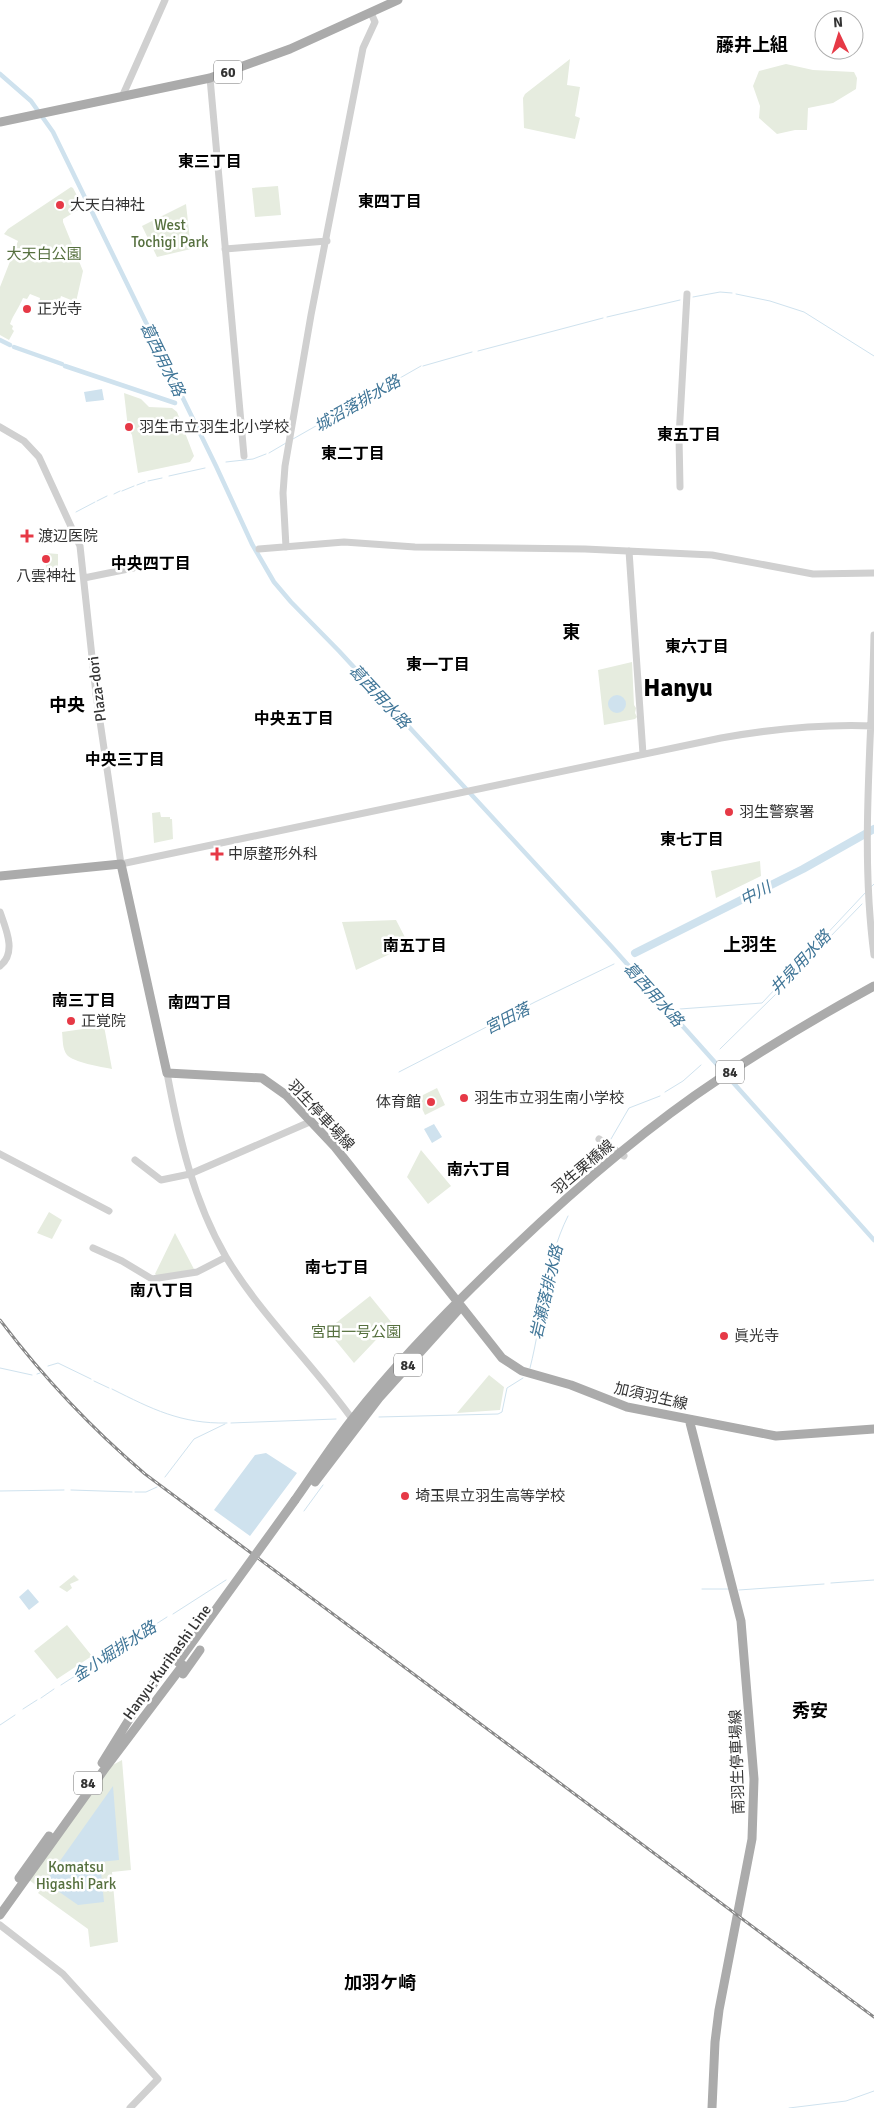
<svg xmlns="http://www.w3.org/2000/svg" width="874" height="2108" viewBox="0 0 874 2108" font-family="Signika,'Noto Sans JP',sans-serif">
<rect width="100%" height="100%" fill="#fff"/>
<!-- green -->
<path fill="#e6ecdf" d="M570,59L567,85L580,87L575,116L580,118L575,139L524,128L523,98L525,94Z
M786,64L813,70L854,72L857,78L856,89L833,103L808,108L807,130H795L777,134L759,118L760,106L753,86L759,71Z
M278,186L281,215L255,217L252,188Z
M71,187L73,188L83,207L63,219V222L83,271L76,302L61,296L57,309L39,303L40,298L30,294L27,299L23,298C19,308 13,315 10,324L13,326L12,329L14,331L9,340L0,335V287L18,241L4,234L8,229Z
M186,204L191,249L157,257L142,226Z
M124,393L141,399L149,407L172,408L177,412L194,456L190,462L138,473L132,435L128,428Z
M45,553L58,554V567L46,568Z
M632,662L634,705L636,708L635,713L637,717L635,719L604,725L598,670Z
M160,812L161,817H170V819H172L173,839L154,843L152,813Z
M760,861L761,876L716,898L711,871Z
M396,920L409,945L356,970L342,922Z
M104,1026L112,1069C101,1067 73,1062 67,1055C62,1049 63,1039 62,1032Z
M437,1088L445,1105L425,1115L417,1098Z
M421,1150L451,1186L428,1204L407,1177Z
M49,1212L62,1220L52,1239L37,1233Z
M175,1233L195,1271L157,1276L155,1274Z
M370,1296L392,1323L354,1363L327,1330Z
M489,1375L504,1387L500,1410L457,1413Z
M74,1575L79,1580L70,1584L72,1588L67,1592L59,1587Z
M67,1625L92,1656L57,1679L34,1651Z
M122,1760L131,1870L112,1872L118,1942L90,1947L88,1929L38,1893L41,1889L29,1880L111,1766Z"/>
<!-- water -->
<path fill="#cfe2ee" d="M102,389L104,400L86,402L84,392Z
M608 704a9 9 0 1 1 18 0a9 9 0 1 1-18 0Z
M434,1124L442,1137L432,1143L424,1129Z
M266,1453L297,1473L250,1536L214,1510L255,1455Z
M28,1589L39,1602L29,1610L19,1597Z
M113,1786L119,1860L100,1862L104,1902L78,1905L45,1882Z"/>
<g fill="none" stroke-linecap="round" stroke-linejoin="round">
<!-- stream -->
<path stroke="#cfe2ee" stroke-width="1" d="M736,294L770,301L804,312L874,356
M693,297L720,292L732,293
M607,317L680,300
M478,351L603,318
M423,366L472,352
M293,439L421,366
M269,453L286,443
M226,462L253,459L266,454
M169,476L205,468
M148,481L162,478
M137,485L145,482
M122,491L134,486
M114,494L120,491
M97,501L107,496
M76,512L95,502
M871,887L874,884
M680,1009L762,1003L866,892
M720,1049L777,993L794,974L862,904
M399,1072L535,1002L614,964
M665,1092L683,1081L701,1065
M611,1139L629,1108L660,1096
M591,1171L603,1150
M48,1366L58,1363L91,1379
M0,1368L32,1375
M530,1368C543,1317 544,1264 568,1216
M37,1374L40,1373
M94,1381L109,1388
M112,1389C152,1409 181,1424 227,1423
M379,1417L498,1414L502,1412L507,1388L523,1378
M231,1423L336,1419
M165,1477L194,1439L225,1424
M71,1490L132,1492
M0,1491L64,1490
M135,1492H146L157,1487
M304,1511L323,1485
M831,1583L874,1580
M702,1589H729
M739,1590L824,1584
M173,1614L226,1580
M61,1685L167,1617
M41,1698L54,1689
M23,1709L37,1700
M0,1725L15,1715
M789,2108L846,2101L874,2091"/>
<!-- canal -->
<path stroke="#cfe2ee" stroke-width="4.5" d="M0,74L31,101L53,132L216,466L252,544L274,582L291,602L339,651L611,946L874,1240
M0,340L10,345
M14,347L62,364
M65,366L175,403"/>
<!-- river -->
<path stroke="#cfe2ee" stroke-width="8" d="M635,953L803,869L874,829"/>
<!-- minor -->
<path stroke="#d0d0d0" stroke-width="7" d="M210,78L244,456
M122,97L165,0
M225,249L327,241
M0,427L24,441L39,457L80,546L96,694L121,864L721,738C771,729 823,724 874,726
M680,487L679,437L687,294
M286,547L283,493L285,466L311,315L363,48L375,22L371,13
M259,549L344,542L415,547L585,549L712,555L813,574L874,573
M629,551L643,754
M84,578L133,568
M874,635C872,741 860,849 874,955
M0,912C6,929 17,953 0,966
M167,1073C179,1137 193,1200 226,1257C262,1317 315,1366 355,1423
M599,1139L624,1156
M0,1154L109,1211
M135,1160L161,1180L190,1174L312,1121
M93,1248L122,1261L152,1279L197,1272L226,1257
M0,1925L63,1974L158,2079L130,2108"/>
<!-- major -->
<path stroke="#ababab" stroke-width="9" d="M0,122L210,78L290,49L398,0
M0,876L121,864L167,1073L262,1078L286,1095L335,1147L491,1344L502,1358L522,1371L571,1385L627,1407L776,1436L874,1429
M689,1419L741,1621L754,1779L752,1839L719,2010L715,2042L712,2108
M315,1482L379,1398L460,1308
M295,1500C315,1472 333,1443 354,1417C402,1356 457,1301 513,1248C577,1187 645,1128 719,1079C769,1046 821,1015 874,986
M183,1674L200,1650
M102,1763L138,1705L189,1635
M19,1878L49,1836
M0,1915L106,1767L183,1665"/>
<!-- rail casing -->
<g stroke="#888" stroke-width="3">
<path id="rail" d="M0,1320C43,1377 91,1428 145,1474L874,2017"/>
</g>
<!-- rail -->
<use href="#rail" stroke="#fff" stroke-width="1" stroke-dasharray="4" stroke-linecap="butt"/>
<!-- major-bridge -->
<path stroke="#ababab" stroke-width="9" d="M178,1662L295,1500"/>
</g>
<!-- markers -->
<g fill="#e63946" stroke="#fff" stroke-width="2">
<circle cx="60" cy="205" r="5"/>
<circle cx="27" cy="309" r="5"/>
<circle cx="129" cy="427" r="5"/>
<path d="M24.5 528.5h5v5h5v5h-5v5h-5v-5h-5v-5h5z"/>
<circle cx="46" cy="559" r="5"/>
<circle cx="729" cy="812" r="5"/>
<path d="M214.5 846.5h5v5h5v5h-5v5h-5v-5h-5v-5h5z"/>
<circle cx="71" cy="1021" r="5"/>
<circle cx="464" cy="1098" r="5"/>
<circle cx="431" cy="1102" r="5"/>
<circle cx="724" cy="1336" r="5"/>
<circle cx="405" cy="1496" r="5"/>
</g>
<g text-anchor="middle" stroke-width="5" stroke-linejoin="round" paint-order="stroke">
<!-- shield labels -->
<g fill="#fff" stroke="#707070" stroke-width="1">
<rect x="214" y="60.5" width="28" height="23" rx="4"/>
<rect x="716" y="1060.5" width="28" height="23" rx="4"/>
<rect x="394" y="1353.5" width="28" height="23" rx="4"/>
<rect x="74" y="1771.5" width="28" height="23" rx="4"/>
</g>
<g font-size="14" font-weight="bold" fill="#333">
<text x="228" y="77">60</text>
<text x="730" y="1077">84</text>
<text x="408" y="1370">84</text>
<text x="88" y="1788">84</text>
</g>
<!-- poi labels -->
<g font-size="15" fill="#333" stroke="#fff" text-anchor="start">
<text x="70" y="210">大天白神社</text>
<text x="37" y="314">正光寺</text>
<text x="139" y="432">羽生市立羽生北小学校</text>
<text x="38" y="541">渡辺医院</text>
<text x="46" y="581" text-anchor="middle">八雲神社</text>
<text x="739" y="817">羽生警察署</text>
<text x="228" y="859">中原整形外科</text>
<text x="81" y="1026">正覚院</text>
<text x="474" y="1103">羽生市立羽生南小学校</text>
<text x="421" y="1107" text-anchor="end">体育館</text>
<text x="734" y="1341">眞光寺</text>
<text x="415" y="1501">埼玉県立羽生高等学校</text>
</g>
<!-- park labels -->
<g font-size="15" fill="#56703f" stroke="#fff">
<text x="170" y="230">West<tspan x="170" dy="17">Tochigi Park</tspan></text>
<text x="44" y="259">大天白公園</text>
<text x="356" y="1337">宮田一号公園</text>
<text x="76" y="1872">Komatsu<tspan x="76" dy="17">Higashi Park</tspan></text>
</g>
<!-- street labels -->
<g font-size="15" fill="#333" stroke="#fff">
<text transform="translate(97 689) rotate(-97)" y="5">Plaza-dori</text>
<text transform="translate(321 1115) rotate(47)" y="5">羽生停車場線</text>
<text transform="translate(583 1167) rotate(-40)" y="5">羽生栗橋線</text>
<text transform="translate(651 1396) rotate(13)" y="5">加須羽生線</text>
<text transform="translate(167 1662) rotate(-54)" y="5">Hanyu-Kurihashi Line</text>
<text transform="translate(737 1762) rotate(-92)" y="5">南羽生停車場線</text>
</g>
<!-- neighbourhood labels -->
<g font-size="16" font-weight="bold" fill="#000" stroke="#fff">
<text x="210" y="167">東三丁目</text>
<text x="390" y="207">東四丁目</text>
<text x="689" y="440">東五丁目</text>
<text x="353" y="459">東二丁目</text>
<text x="151" y="569">中央四丁目</text>
<text x="697" y="652">東六丁目</text>
<text x="438" y="670">東一丁目</text>
<text x="294" y="724">中央五丁目</text>
<text x="125" y="765">中央三丁目</text>
<text x="692" y="845">東七丁目</text>
<text x="415" y="951">南五丁目</text>
<text x="84" y="1006">南三丁目</text>
<text x="200" y="1008">南四丁目</text>
<text x="479" y="1175">南六丁目</text>
<text x="337" y="1273">南七丁目</text>
<text x="162" y="1296">南八丁目</text>
</g>
<!-- water labels -->
<g font-size="16" font-style="italic" fill="#3f7597" stroke="#fff">
<text transform="translate(163 359) rotate(64)" y="6">葛西用水路</text>
<text transform="translate(357 403) rotate(-30)" y="6">城沼落排水路</text>
<text transform="translate(380 696) rotate(47)" y="6">葛西用水路</text>
<text transform="translate(755 893) rotate(-27)" y="6">中川</text>
<text transform="translate(800 962) rotate(-47)" y="6">井泉用水路</text>
<text transform="translate(654 994) rotate(48)" y="6">葛西用水路</text>
<text transform="translate(507 1018) rotate(-27)" y="6">宮田落</text>
<text transform="translate(546 1292) rotate(-77)" y="6">岩瀬落排水路</text>
<text transform="translate(114 1651) rotate(-33)" y="6">金小堀排水路</text>
</g>
<!-- quarter labels -->
<g font-size="18" font-weight="bold" fill="#000" stroke="#fff">
<text x="752" y="51">藤井上組</text>
<text x="571" y="638">東</text>
<text x="67" y="711">中央</text>
<text x="750" y="951">上羽生</text>
<text x="810" y="1717">秀安</text>
<text x="380" y="1989">加羽ケ崎</text>
</g>
<!-- town labels -->
<g font-size="25" font-weight="bold" fill="#000" stroke="#fff">
<text x="678" y="696">Hanyu</text>
</g>
</g>
<!-- north arrow -->
<g transform="translate(839 35) rotate(356)"><circle r="24" fill="#ffffff" stroke="#adadad"/>
<path d="M0-4L9 19L0 12L-9 19Z" fill="#e63946"/>
<text y="-8" font-size="14" font-weight="bold" text-anchor="middle" fill="#333333">N</text>
</g>
</svg>
